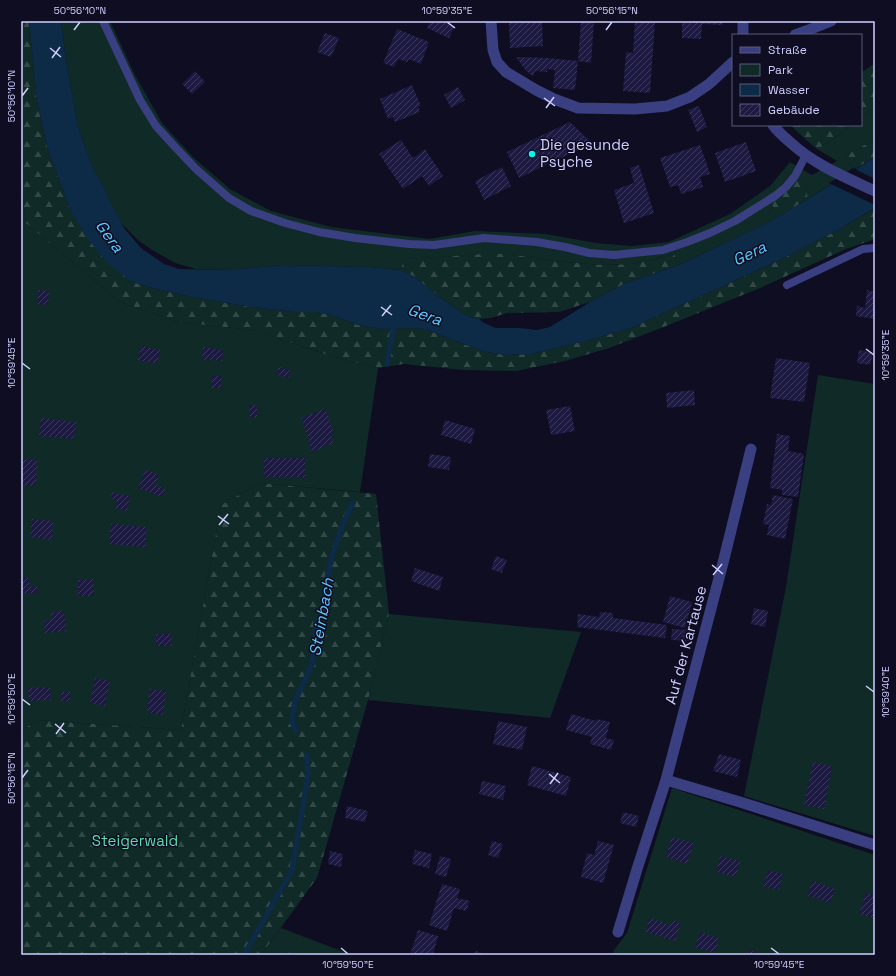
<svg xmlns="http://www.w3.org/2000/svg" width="896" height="976" viewBox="0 0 896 976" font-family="'Space Grotesk',sans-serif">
<defs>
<pattern id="forest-firs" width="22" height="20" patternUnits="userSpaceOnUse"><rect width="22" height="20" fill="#102b27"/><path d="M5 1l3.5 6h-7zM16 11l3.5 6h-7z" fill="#324947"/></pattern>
<pattern id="building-hatch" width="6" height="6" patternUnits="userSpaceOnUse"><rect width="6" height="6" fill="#1d1a42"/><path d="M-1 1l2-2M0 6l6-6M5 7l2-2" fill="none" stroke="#3d3a5e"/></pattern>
</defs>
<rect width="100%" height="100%" fill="#0e0d21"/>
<!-- green -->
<path fill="#102b27" d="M61,21H110L135,75L162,123L194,158L230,189L271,211L331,227L429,239L475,231L546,234L596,243L631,246L669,242L730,214L770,186L790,162L812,175L837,161L817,149L829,142L852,125H861V118L875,108V139L845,156L848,163L856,168L808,199L805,180L773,207L767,217V223L679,265L674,254L656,259L632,264L601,265L553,261L510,254H483L405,259L401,270L369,267L284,265L228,270L196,269L175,263L152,250L139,241L121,223L91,163L78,127L66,60Z
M21,185L26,223L120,302L178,322L253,330L331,356L378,368L360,492L260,483L221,505L181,730L37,720L21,731Z
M818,375L875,384V836L744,796L786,587Z
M389,614L581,632L550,718L368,700Z
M672,788L875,855V955H612L614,950L627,933Z
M281,928L352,955H261Z"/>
<!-- forest -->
<path fill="url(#forest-firs)" d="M21,21H29L37,102L48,150L71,212L130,281L148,287L187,296L251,307L295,312H316L331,315L358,325L382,329L408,328L425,329L482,351L504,355L531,354L589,340L631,328L780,260L838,230L874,209L875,239L846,249L760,288L661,328L609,348L565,361L516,371L464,370L404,364L378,368L331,356L253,330L178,322L120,302L26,223L21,185Z
M875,63V108L861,118V73Z
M790,125H852L829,142L817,149L803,137Z
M875,139V157L856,168L848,163L845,156Z
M800,178L805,180L808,199L767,223V217L773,207L772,200Z
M483,254H510L553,261L601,265L632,264L656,259L674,254L679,265L626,283L590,302L559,312L507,313L491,318L479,319L467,316L438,296L415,277L401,270L404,259Z
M260,483L376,494L389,614L368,700L317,878L261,955H21V731L37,720L181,730L221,505Z"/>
<!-- water -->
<path fill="#0d2a46" d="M29,21H61L66,60L78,127L91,163L124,228L141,248L164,264L179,269L228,270L284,265L369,267L401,270L415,277L438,296L467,316L479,319L484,323L496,328H520L537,330L550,327L590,302L626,283L679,265L767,223L808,199L875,157V208L838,230L780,260L631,328L589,340L531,354L504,355L482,351L425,329L408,328L382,329L358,325L331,315L316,312H295L251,307L187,296L148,287L130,281L106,262L88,239L71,212L48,150L37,102Z"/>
<!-- pier -->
<path fill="#0e0d21" d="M853,168L875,179V205L829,183Z"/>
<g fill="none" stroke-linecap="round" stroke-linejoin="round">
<!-- stream -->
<path stroke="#0d2a46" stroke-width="5.5" d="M387,364L394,323
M296,731L292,721L295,701L312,665L314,641L317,621L325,614L323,600L331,559L342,526L353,503
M244,955L292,870L308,775L307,755"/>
</g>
<!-- building -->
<path fill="url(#building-hatch)" d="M430,21H443L455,26L449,38L427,28Z
M509,21H542L543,46L510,48Z
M581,21H594L591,63L578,61L575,90L553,88L555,70L547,69V72L535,71L533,76L526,71L516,57L548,58L578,61Z
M635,21H655L650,93L623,91L626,52L633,53Z
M693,21H723V25L702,24L701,39L682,38V23H693Z
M397,29L429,42L421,64L409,59L407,62L398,59L394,67L383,63Z
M325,33L339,38L331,57L317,52Z
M195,71L205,82L192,94L182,84Z
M412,85L421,106L418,107L420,112L395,122L393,117L388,119L380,99Z
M458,87L465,100L451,108L444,95Z
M699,106L707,127L697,132L688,110Z
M570,122L592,143L519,178L507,152Z
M401,140L413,158L425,149L443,176L429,186L422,176L403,189L379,154Z
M746,142L756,171L725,182L715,153Z
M700,145L710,174L700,177L703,187L681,194L678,185L670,187L660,158Z
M639,165L654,213L624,223L614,190L634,183L630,168Z
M502,167L511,186L484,200L475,181Z
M38,290L49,291L48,305L37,304Z
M867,290L875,292V319L856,316L857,306L865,308Z
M141,346L160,350L157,364L138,360Z
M203,347L223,350L222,361L202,359Z
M859,350L873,353L870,365L857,363Z
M776,358L810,363L804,402L770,398Z
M279,367L291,371L289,378L277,375Z
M212,376H221V388H212Z
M694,390L695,405L667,408L666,393Z
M249,405H257V417H250Z
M570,406L575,431L551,435L546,410Z
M325,409L334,433L331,434L333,443L312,452L309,443L310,442L301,418Z
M41,418L76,422L74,439L39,436Z
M445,420L475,429L471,444L441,435Z
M777,434L790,436L788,451L804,454L798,497L782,495V490L770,488Z
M430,454L451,457L449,470L428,467Z
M264,458H305V477H264Z
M21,459L37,460L36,486L21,485Z
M145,470L159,475L155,485L165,489L162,497L138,488Z
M112,492L130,496L127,511L115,508L117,500L110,498Z
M773,495L793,499L785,539L767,535L769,525L763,524L767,504L771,505Z
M32,519L53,521L52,540L30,537Z
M111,524L147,527L145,547L109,544Z
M496,556L507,560L502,573L491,569Z
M415,568L443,577L439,591L411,581Z
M21,578H29V587L37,586V593H21Z
M93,579L94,596H78V580Z
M670,596L692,602L685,628L663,622Z
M754,608L768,611L765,627L751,624Z
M64,611L66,631L45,633L44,621L52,620L50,613Z
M600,612L613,613V618L667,625L665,638L577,627L578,614L599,617Z
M672,629L693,630L692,641L671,640Z
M156,634H171L172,646H156Z
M95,678L110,681L105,706L90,703Z
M50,687L51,700L29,701L28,688Z
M150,689L166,691L163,715L147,712Z
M61,692H70V701H61Z
M571,714L596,721L597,719L610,722L606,738L614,740L611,750L590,744L592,737L566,730Z
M498,721L527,727L522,750L493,744Z
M719,754L741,760L737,777L713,771Z
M813,762L832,766L824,809L804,805Z
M532,766L571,777L566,796L527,785Z
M482,781L506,786L503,800L479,794Z
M347,806L368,811L365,822L345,818Z
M623,812L639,816L636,827L620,823Z
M672,837L694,843L687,864L666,857Z
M492,841L503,844L498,858L488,855Z
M598,841L614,845L603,883L581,877L587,853L594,855Z
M415,850L432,854L429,868L412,864Z
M330,851L343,854L341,867L328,864Z
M440,856L451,859L446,877L435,874Z
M720,856L740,861L736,877L716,872Z
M768,870L783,874L779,890L763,886Z
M813,881L835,889L830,903L807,895Z
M442,884L460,889L457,898L470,901L466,911L454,908L447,931L429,925Z
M866,893L875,895V918L859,914Z
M649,918L671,925L672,920L681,924L675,941L646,932Z
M418,930L438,936L433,955H410Z
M700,932L719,938L715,953L695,947Z
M749,950L763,955H747Z
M286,951L296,955H284Z
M476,951L486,955H474Z"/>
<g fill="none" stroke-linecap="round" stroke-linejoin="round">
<!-- service -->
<path stroke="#393f80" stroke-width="8" d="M103,21L140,100L156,126L177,149L196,169L229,198L251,211L285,223L319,232L355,238L409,244L434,245L484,238L537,242L565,247L589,253L614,255L663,250L687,242L710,233L735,221L775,196L786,187L795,176L806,155
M787,285L863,249L875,248"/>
<!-- minor -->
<path stroke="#393f80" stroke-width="11" d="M491,21L493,50L497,62L506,72L536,90L554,99L578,108L635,109L667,106L690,97L709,84L733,62
M743,21V35
M795,35L806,31L831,21
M773,125C778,132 784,137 791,143C815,165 845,177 875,191
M666,780L740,802L875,845
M618,932L638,866L666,780L724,559L751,449"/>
</g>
<!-- ticks -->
<path fill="none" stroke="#cecfff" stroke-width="1.5" d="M447,22L455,28M74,30L80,22M606,30L612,22M50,48L61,57M52,58L60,47M22,96L28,88M544,98L555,106M546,108L554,97M381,307L392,315M382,316L391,305M866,349L874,355M22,363L30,369M218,516L229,524M219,525L228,514M712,565L723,574M713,575L722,564M866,686L874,692M22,699L30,705M55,724L66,733M56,734L64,723M549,774L560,783M22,778L28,770M550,784L558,773M341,948L348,954M771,948L779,954"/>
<!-- markers -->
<circle fill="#02f6ef" stroke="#0e0d21" stroke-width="1.5" cx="532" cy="154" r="4"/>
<g text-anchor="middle" stroke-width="3" stroke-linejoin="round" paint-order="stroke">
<!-- poi labels -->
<g font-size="15" fill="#cecfff" stroke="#0e0d21" text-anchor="start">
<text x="540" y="150">Die gesunde<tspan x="540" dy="17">Psyche</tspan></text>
</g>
<!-- street labels -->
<g font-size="15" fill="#cecfff" stroke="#0e0d21">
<text transform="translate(686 645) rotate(-75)" y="5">Auf der Kartause</text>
</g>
<!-- park labels -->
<g font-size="15" fill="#5bdeac" stroke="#0e0d21">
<text x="135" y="846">Steigerwald</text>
</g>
<!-- water labels -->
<g font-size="16" font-style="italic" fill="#5dc8fe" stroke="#0e0d21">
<text transform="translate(110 236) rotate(54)" y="6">Gera</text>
<text transform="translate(749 253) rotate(-26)" y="6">Gera</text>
<text transform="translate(425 314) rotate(20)" y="6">Gera</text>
<text transform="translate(321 617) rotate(-80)" y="6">Steinbach</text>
</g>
</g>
<!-- border -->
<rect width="896" height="976" fill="none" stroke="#0e0d21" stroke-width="44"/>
<!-- legend -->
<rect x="732" y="34" width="130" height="92" fill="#0e0d21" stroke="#5b5b7a"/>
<rect x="740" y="47" width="20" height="6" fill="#393f80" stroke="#5b5b7a"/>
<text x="768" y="54" font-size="12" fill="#cecfff">Straße</text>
<rect x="740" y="64" width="20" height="12" fill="#102b27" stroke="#5b5b7a"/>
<text x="768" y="74" font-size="12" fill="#cecfff">Park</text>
<rect x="740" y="84" width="20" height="12" fill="#0d2a46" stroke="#5b5b7a"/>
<text x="768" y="94" font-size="12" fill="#cecfff">Wasser</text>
<rect x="740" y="104" width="20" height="12" fill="url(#building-hatch)" stroke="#5b5b7a"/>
<text x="768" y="114" font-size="12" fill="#cecfff">Gebäude</text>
<rect x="22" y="22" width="852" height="932" fill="none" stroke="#cecfff" stroke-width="1.5"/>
<g font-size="10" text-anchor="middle" fill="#cecfff">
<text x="80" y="14">50°56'10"N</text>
<text x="447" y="14">10°59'35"E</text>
<text x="612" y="14">50°56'15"N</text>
<text transform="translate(11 96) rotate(-90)" y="4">50°56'10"N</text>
<text transform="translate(885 355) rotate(-90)" y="4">10°59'35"E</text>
<text transform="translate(11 363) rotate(-90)" y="4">10°59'45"E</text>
<text transform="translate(885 692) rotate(-90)" y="4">10°59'40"E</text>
<text transform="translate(11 699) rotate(-90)" y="4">10°59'50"E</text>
<text transform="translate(11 778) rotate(-90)" y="4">50°56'15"N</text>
<text x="348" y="968">10°59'50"E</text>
<text x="779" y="968">10°59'45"E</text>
</g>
</svg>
